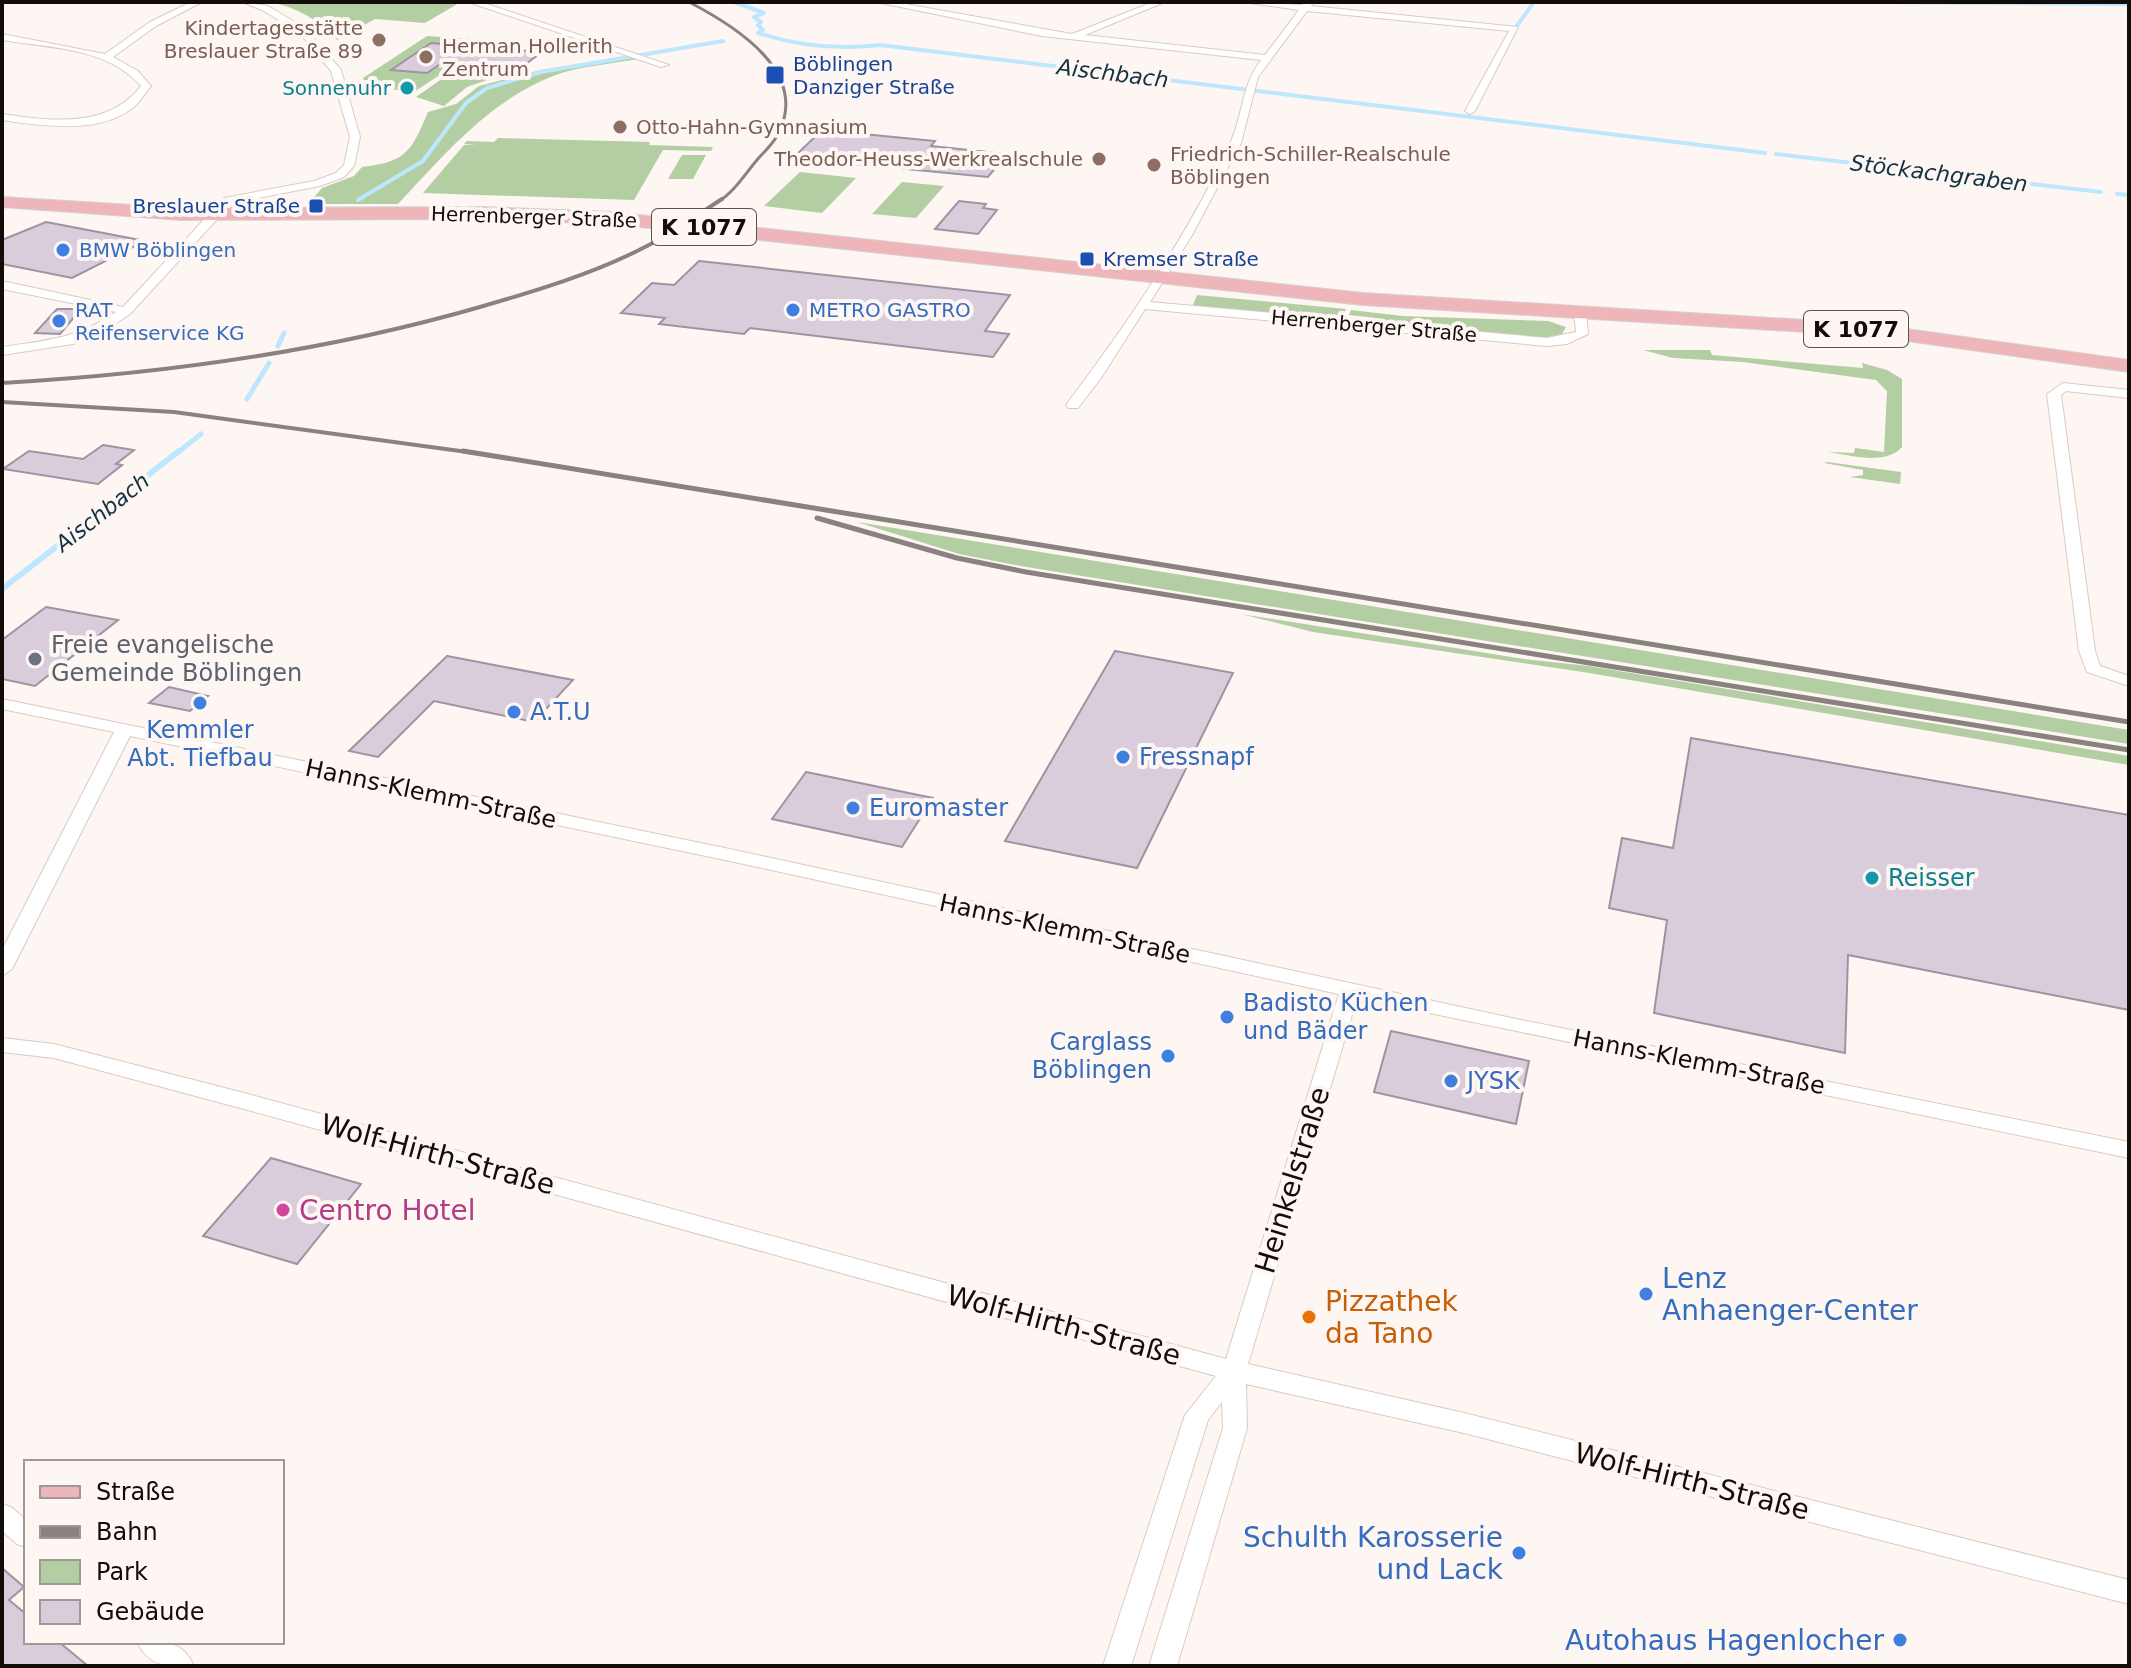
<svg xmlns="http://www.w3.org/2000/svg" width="2131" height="1668" viewBox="0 0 2131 1668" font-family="'DejaVu Sans',sans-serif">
<rect width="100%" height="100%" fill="#fdf6f2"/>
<!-- green -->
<path fill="#b3cea2" d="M269,2H454L459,3L425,23L375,19L337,40C318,19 296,7 269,2Z
M427,36L475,39L465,46L392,70L427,73L437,67L450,68L414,92L366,86L363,78Z
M620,57L638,59C611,64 579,66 553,76C489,101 444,155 398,204H308L322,188L354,176L362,167C406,162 411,152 428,112L456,104L479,86L541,70Z
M489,67L519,69L467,87L444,106L416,97L456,69L483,71Z
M498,138L650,142L649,145L713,147L711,151L663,150L634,200L423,193L464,145H476L464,144L467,141L494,142Z
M682,155H706L693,179H668Z
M800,172L856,178L822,213L764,206Z
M902,182L944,186L916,218L872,214Z
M1197,295L1346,309L1343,315L1330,319L1192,307Z
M1351,310L1402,316L1548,321L1566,327L1562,334L1545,338L1375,323L1368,317L1349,315Z
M1643,350H1710L1712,355L1863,368L1862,363L1887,370L1902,379V447C1886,466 1849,455 1828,452L1854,453L1855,448L1884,452L1887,391L1876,380L1743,362L1673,358Z
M1827,462L1901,472L1900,484L1850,477L1863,475V470L1824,463Z
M857,522L2129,730V744C1758,683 1387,626 1015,565L959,554Z
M1241,614L1524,659L1589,666L2129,756V765L1583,672L1313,632Z"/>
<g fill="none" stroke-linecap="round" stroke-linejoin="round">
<!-- stream-far2 -->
<path stroke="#bde7ff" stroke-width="4" d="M734,2L764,13L754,17L761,22L758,25L763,30L758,33C798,46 838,50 880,45L1765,153
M1871,2L2129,4
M1516,27L1534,2
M1776,154L2101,192
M2117,194L2129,195
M358,200L423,161L466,103L487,88L541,72L723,41"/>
<!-- stream-far1 -->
<path stroke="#bde7ff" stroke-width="5" d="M278,346L284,333
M247,399L269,363
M177,453L201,434"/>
<!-- stream -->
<path stroke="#bde7ff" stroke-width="6" d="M2,589L179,451"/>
</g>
<!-- building -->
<path fill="#d9cddb" stroke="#9e93a0" stroke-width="2" d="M431,43L478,47L542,52L519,69L442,63L427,73L391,70Z
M822,130L935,141L931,146L1007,154L988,177L793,158Z
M959,201L986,204L983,208L997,210L978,234L935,229Z
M46,222L145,241L72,278L2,264V240Z
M699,261L1010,295L985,331L1009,334L993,357L750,328L744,334L659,324L665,318L621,313L652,283L674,285Z
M57,309H81L60,334L35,333Z
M103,445L134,450L116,464L122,465L98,484L3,469L29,451L83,459Z
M46,607L118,620L35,686L2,679V640Z
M1115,651L1233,673L1137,868L1005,841Z
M447,656L573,680L534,722L434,701L378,757L349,751Z
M169,687L208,696L190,711L149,703Z
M1691,738L2129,815V1010L1848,955L1845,1053L1654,1013L1667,920L1609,908L1622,838L1673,848Z
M806,772L933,798L902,847L772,819Z
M1391,1031L1529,1061L1516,1124L1374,1092Z
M271,1158L361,1184L297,1264L203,1236Z
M2,1568L24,1587L9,1600L26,1614V1642H59L88,1666H2Z"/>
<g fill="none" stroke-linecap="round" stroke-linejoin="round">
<!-- street casing -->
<g stroke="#dbcbc1" stroke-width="2">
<path id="street" d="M191,2H202L156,26L113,57L138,71L151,86C146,92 141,100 135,106C102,135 42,126 2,120V114C50,121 108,129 141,86C107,47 50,48 2,40V34L105,54L150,22Z
M242,2L268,6L305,28L341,70L360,137L354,166L344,177L320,186L232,203L130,314L99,335L73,344L2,355V347C48,340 76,339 116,312L2,289V281L123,307L224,198L314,181L336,173L344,165L350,137L331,71L299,32L262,10Z
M468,2H481L669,65L661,67Z
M876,2H894L1072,34L1153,2H1165L1085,35L1265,55L1299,10L1243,2L1302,5L1305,2H1313L1311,6L1518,27L1475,111L1470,114L1465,111L1509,31L1307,11L1258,77L1241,143L1191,237L1150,302L1547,338L1576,332L1574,311L1580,307L1586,311L1588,334L1567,344L1547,346L1145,309L1101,378L1078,408H1068L1066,405C1127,324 1187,237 1229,146C1243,117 1241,86 1261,60L1042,36Z
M2063,383L2129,390V398L2066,391L2061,395L2095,651L2100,666L2129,676V686L2087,672L2079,651L2047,394Z
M2,699L725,848L1521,1020L2129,1142V1158L1357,998L1248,1364L1464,1413L2129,1580V1604L1464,1433L1246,1384L1247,1428L1177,1666H1149L1223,1428L1222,1402L1208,1420L1131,1666H1103L1185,1415L1216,1376L244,1109L54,1058L2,1052V1038L54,1044L244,1093L1226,1359L1339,994L725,860L130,736L12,969L2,976V950L114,732L2,709Z
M2,1504L11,1507L26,1520V1547L17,1544L2,1531Z
M137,1642C163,1642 182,1639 194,1666C168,1666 150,1668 137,1642Z"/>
</g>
<!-- primary casing -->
<g stroke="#d5d3d3" stroke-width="2">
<path id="primary" d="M2,197L182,208L484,207L612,212L1363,293L1871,324L2129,360V372L1871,336L1363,305L612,224L484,219L182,220L2,207Z"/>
</g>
<!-- street -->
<use href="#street" fill="#fff" fill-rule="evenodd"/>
<!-- primary -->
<use href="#primary" fill="#eeb6ba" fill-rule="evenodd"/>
<!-- rail-far2 -->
<path stroke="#89827f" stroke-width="3" d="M689,2C735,26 812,73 777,136C772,145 763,153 757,160C745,174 734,192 719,201"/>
<!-- rail-far1 -->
<path stroke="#89827f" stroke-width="4" d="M2,383C163,374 324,352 480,307C535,291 593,274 645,247C672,234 697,215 722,199
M2,402L174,412L475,453"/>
<!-- rail -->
<path stroke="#89827f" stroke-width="5" d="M463,451L2129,722
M817,518L957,558L1026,572L2129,750"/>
</g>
<!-- markers -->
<g fill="#8d6e63" stroke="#fdf6f2" stroke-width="3">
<circle cx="379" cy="40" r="8"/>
<circle cx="426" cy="57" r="8"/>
<circle cx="620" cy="127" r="8"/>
<circle cx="1099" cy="159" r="8"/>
<circle cx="1154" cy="165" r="8"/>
</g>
<g fill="#1a4fb4" stroke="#fdf6f2" stroke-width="3">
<rect x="765" y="65" width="20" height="20" rx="4"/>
<rect x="308" y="198" width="16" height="16" rx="4"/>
<rect x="1079" y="251" width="16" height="16" rx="4"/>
</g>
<g fill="#0f9aa8" stroke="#fdf6f2" stroke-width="3">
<circle cx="407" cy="88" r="8"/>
<circle cx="1872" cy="878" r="8"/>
</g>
<g fill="#3f7fe0" stroke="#fdf6f2" stroke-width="3">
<circle cx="63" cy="250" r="8"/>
<circle cx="793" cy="310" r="8"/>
<circle cx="59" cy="321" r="8"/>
<circle cx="200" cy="703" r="8"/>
<circle cx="514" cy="712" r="8"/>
<circle cx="1123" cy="757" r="8"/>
<circle cx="853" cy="808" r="8"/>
<circle cx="1227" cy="1017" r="8"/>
<circle cx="1168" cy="1056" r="8"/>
<circle cx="1451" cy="1081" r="8"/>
<circle cx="1646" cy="1294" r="8"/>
<circle cx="1519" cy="1553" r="8"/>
<circle cx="1900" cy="1640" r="8"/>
</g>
<circle fill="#6b7280" stroke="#fdf6f2" stroke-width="3" cx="35" cy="659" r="8"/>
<circle fill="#d1479c" stroke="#fdf6f2" stroke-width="3" cx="283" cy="1210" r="8"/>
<circle fill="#e8710a" stroke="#fdf6f2" stroke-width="3" cx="1309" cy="1317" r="8"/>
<g text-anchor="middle" stroke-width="8" stroke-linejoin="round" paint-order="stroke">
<!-- far-education labels -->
<g font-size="20" fill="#785e54" stroke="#fdf6f2" text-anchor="start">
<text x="363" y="35" text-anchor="end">Kindertagesstätte<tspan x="363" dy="23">Breslauer Straße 89</tspan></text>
<text x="442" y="53">Herman Hollerith<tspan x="442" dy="23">Zentrum</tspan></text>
<text x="636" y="134">Otto-Hahn-Gymnasium</text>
<text x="1170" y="161">Friedrich-Schiller-Realschule<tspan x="1170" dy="23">Böblingen</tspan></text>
<text x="1083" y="166" text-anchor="end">Theodor-Heuss-Werkrealschule</text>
</g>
<!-- far-transit labels -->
<g font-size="20" fill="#164399" stroke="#fdf6f2" text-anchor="start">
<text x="793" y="71">Böblingen<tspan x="793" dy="23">Danziger Straße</tspan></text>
<text x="300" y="213" text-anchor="end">Breslauer Straße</text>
<text x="1103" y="266">Kremser Straße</text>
</g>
<!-- far-culture labels -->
<g font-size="20" fill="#0d838f" stroke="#fdf6f2" text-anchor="end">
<text x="391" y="95">Sonnenuhr</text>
</g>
<!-- far-street labels -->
<g font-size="20" fill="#130d0a" stroke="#fdf6f2">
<text transform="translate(534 217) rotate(2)" y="7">Herrenberger Straße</text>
<text transform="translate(1374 326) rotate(5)" y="7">Herrenberger Straße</text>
</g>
<!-- far-shop labels -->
<g font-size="20" fill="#366cbe" stroke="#fdf6f2" text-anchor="start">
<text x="79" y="257">BMW Böblingen</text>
<text x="75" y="317">RAT<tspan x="75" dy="23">Reifenservice KG</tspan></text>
<text x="809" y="317">METRO GASTRO</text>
</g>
<!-- far-water labels -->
<g font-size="22" font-style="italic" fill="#103242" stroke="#fdf6f2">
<text transform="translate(1113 73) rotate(7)" y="8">Aischbach</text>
<text transform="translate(1939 173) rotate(7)" y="8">Stöckachgraben</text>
<text transform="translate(102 512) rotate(-38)" y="8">Aischbach</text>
</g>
<!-- shield labels -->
<g fill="#fdf6f2" stroke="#595350" stroke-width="2">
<rect x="652" y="209" width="104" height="36" rx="6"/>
<rect x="1804" y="311" width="104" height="36" rx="6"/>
</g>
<g font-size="22" font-weight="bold" fill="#130d0a">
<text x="704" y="235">K 1077</text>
<text x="1856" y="337">K 1077</text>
</g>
<!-- worship labels -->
<g font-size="24" fill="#5b616d" stroke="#fdf6f2" text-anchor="start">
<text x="51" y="653">Freie evangelische<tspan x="51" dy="28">Gemeinde Böblingen</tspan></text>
</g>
<!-- shop labels -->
<g font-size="24" fill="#366cbe" stroke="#fdf6f2" text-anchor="start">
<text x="530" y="720">A.T.U</text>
<text x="200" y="738" text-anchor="middle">Kemmler<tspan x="200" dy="28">Abt. Tiefbau</tspan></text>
<text x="1139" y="765">Fressnapf</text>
<text x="869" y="816">Euromaster</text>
<text x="1243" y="1011">Badisto Küchen<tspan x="1243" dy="28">und Bäder</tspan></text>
<text x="1152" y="1050" text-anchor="end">Carglass<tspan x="1152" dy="28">Böblingen</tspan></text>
<text x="1467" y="1089">JYSK</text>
</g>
<!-- street labels -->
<g font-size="24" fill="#130d0a" stroke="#fdf6f2">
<text transform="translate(431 794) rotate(12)" y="8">Hanns-Klemm-Straße</text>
<text transform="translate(1065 929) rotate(12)" y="8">Hanns-Klemm-Straße</text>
<text transform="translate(1699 1062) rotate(11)" y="8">Hanns-Klemm-Straße</text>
</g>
<!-- culture labels -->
<g font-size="24" fill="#0d838f" stroke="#fdf6f2" text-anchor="start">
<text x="1888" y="886">Reisser</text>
</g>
<!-- near-street labels -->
<g font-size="28" fill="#130d0a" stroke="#fdf6f2">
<text transform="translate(438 1154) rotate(15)" y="10">Wolf-Hirth-Straße</text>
<text transform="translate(1292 1180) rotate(-73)" y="10">Heinkelstraße</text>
<text transform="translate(1064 1325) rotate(15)" y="10">Wolf-Hirth-Straße</text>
<text transform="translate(1692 1481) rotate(14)" y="10">Wolf-Hirth-Straße</text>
</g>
<!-- near-hotel labels -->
<g font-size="28" fill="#b23c85" stroke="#fdf6f2" text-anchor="start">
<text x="299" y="1220">Centro Hotel</text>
</g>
<!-- near-shop labels -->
<g font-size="28" fill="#366cbe" stroke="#fdf6f2" text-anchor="end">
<text x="1662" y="1288" text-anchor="start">Lenz<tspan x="1662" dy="32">Anhaenger-Center</tspan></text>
<text x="1503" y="1547">Schulth Karosserie<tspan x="1503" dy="32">und Lack</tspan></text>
<text x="1884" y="1650">Autohaus Hagenlocher</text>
</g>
<!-- near-food labels -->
<g font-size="28" fill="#c56008" stroke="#fdf6f2" text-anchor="start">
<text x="1325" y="1311">Pizzathek<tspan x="1325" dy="32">da Tano</tspan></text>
</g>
</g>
<!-- border -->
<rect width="2131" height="1668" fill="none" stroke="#130d0a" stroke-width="8"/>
<!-- legend -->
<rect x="24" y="1460" width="260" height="184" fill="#fdf6f2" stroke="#9f9995" stroke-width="2"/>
<rect x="40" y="1486" width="40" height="12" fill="#eeb6ba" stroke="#9f9995" stroke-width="2"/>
<text x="96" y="1500" font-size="24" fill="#130d0a">Straße</text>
<rect x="40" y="1526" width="40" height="12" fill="#89827f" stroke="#9f9995" stroke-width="2"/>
<text x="96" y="1540" font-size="24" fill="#130d0a">Bahn</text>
<rect x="40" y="1560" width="40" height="24" fill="#b3cea2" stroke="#9f9995" stroke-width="2"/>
<text x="96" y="1580" font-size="24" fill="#130d0a">Park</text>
<rect x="40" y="1600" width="40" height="24" fill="#d9cddb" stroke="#9f9995" stroke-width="2"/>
<text x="96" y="1620" font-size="24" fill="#130d0a">Gebäude</text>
</svg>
